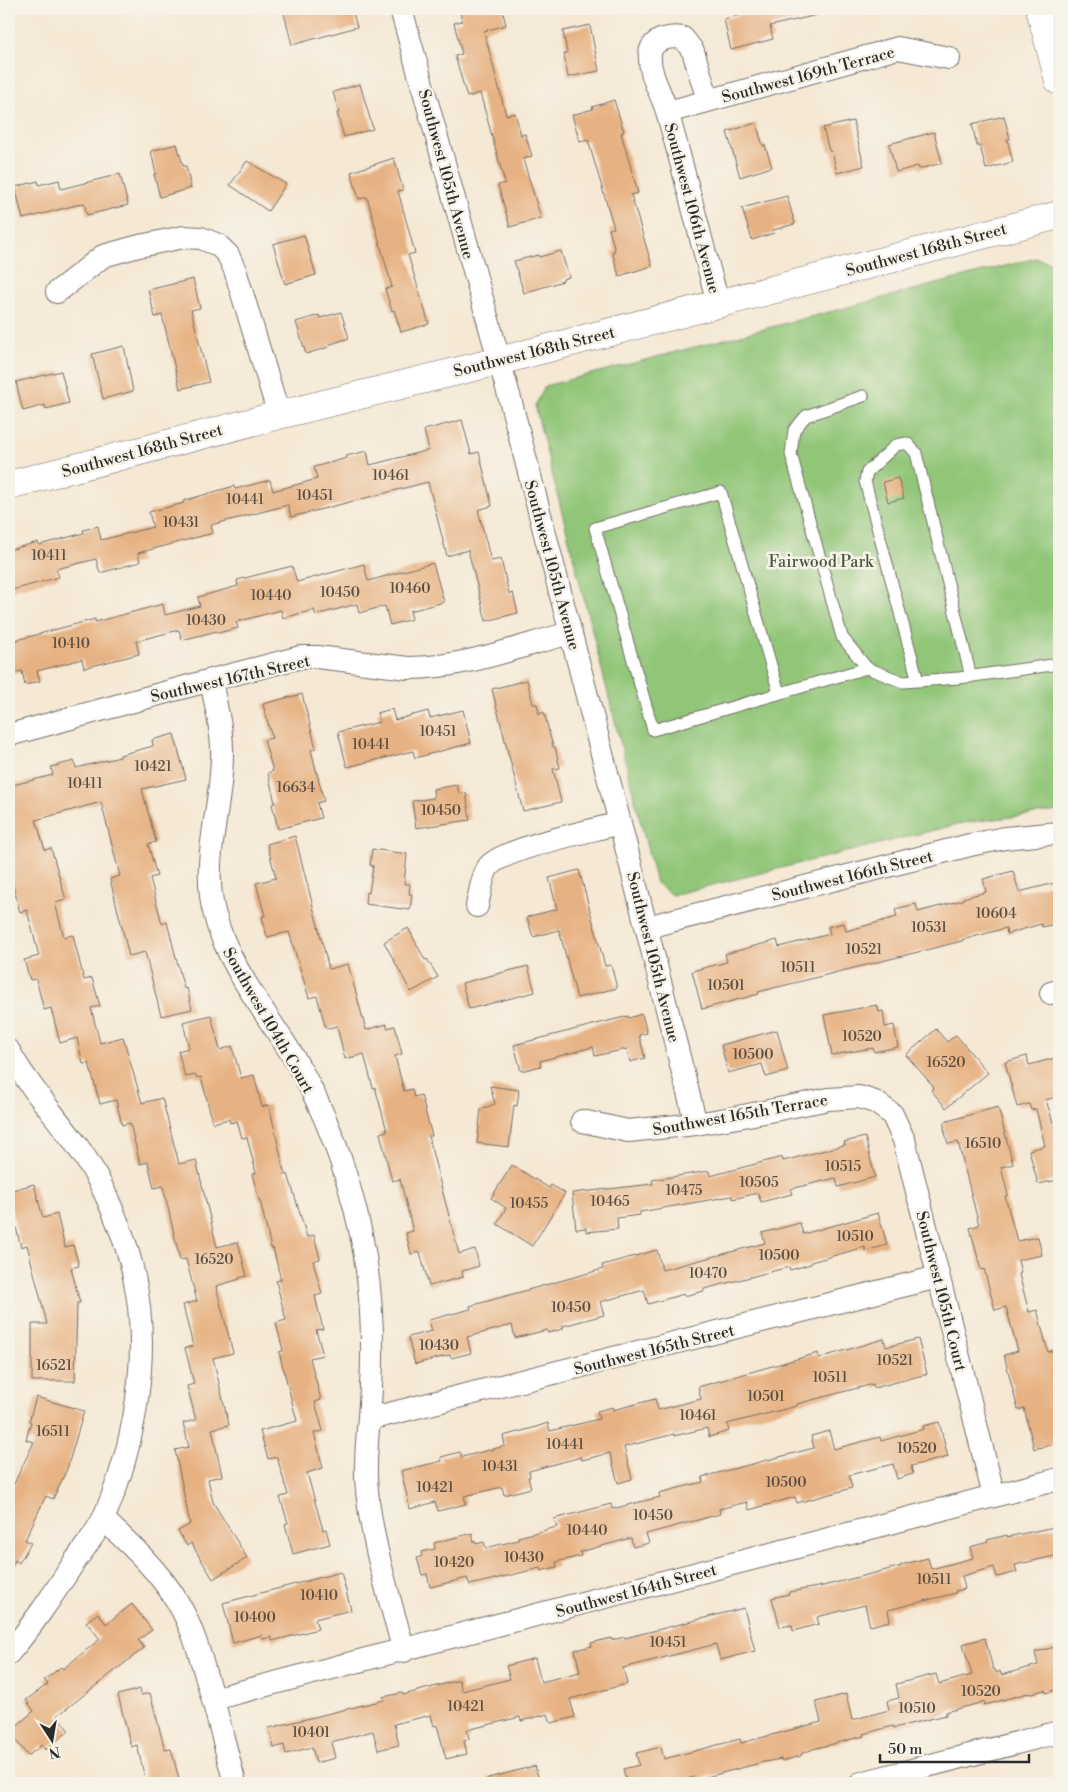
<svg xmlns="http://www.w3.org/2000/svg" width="1068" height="1792" viewBox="0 0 1068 1792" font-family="'Libre Bodoni',serif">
<rect width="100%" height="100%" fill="#f7f3e8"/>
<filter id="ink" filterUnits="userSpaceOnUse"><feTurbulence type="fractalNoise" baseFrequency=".02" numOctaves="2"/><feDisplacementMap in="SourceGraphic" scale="10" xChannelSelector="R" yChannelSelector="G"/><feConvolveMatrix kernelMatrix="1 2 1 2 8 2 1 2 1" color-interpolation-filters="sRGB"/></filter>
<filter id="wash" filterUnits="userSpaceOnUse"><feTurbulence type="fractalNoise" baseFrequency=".0096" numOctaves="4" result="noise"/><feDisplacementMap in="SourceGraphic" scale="20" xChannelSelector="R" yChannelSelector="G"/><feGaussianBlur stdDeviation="1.12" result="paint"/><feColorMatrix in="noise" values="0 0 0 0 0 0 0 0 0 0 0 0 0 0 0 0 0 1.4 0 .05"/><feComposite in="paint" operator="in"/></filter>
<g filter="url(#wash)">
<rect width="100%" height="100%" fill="#f5e8d4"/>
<!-- green -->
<path fill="#91c678" stroke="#5e7852" d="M1036,258L1059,265V811L963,823L672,895L656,883L535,406L545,386Z"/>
<g id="blocks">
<!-- building -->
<path fill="#e7b283" d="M283,9H352L357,27L292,45Z
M461,9H502L506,25L484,31L506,115L515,113L521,135L525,134L532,156L523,159L541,218L510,227L498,185L505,183L480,93L467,97L455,56L462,54L454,23L462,21L460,11H461Z
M764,9H817V15L770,26L773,39L731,50L724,19Z
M590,25L599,71L568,77L564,54L567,53L563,31Z
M360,84L373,129L344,137L337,113H339L333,92Z
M614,100L624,132L621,133L638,193L631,195L652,266L619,276L612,251H615L609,229L614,228L588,140L580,142L572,115L593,109L592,107Z
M1004,116L1010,139H1007L1013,162L986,169L980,146H977L972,124Z
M853,121L864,166L837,173L832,151H829L823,128Z
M756,123L763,146L765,145L772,167L740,177L727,132Z
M934,132L942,163L919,169L918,166L896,172L889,144Z
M177,144L183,166H186L191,188L160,197L154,174H156L151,151Z
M394,158L403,190L398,191L415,253L408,255L429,324L401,332L394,310L392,311L385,289L392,287L367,197L359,199L351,172Z
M247,161L286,184L268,211L230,185Z
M120,174L128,205L87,215L84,203L23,219L15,187L38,181L39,185L59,180L61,189Z
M787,196L795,224L773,230L774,233L752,240L742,208Z
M304,235L316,275L285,284L273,244Z
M561,251L569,277L563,279V281L524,293L514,261L538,255L539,257Z
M193,279L200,308L191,310L209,382L180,389L162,315L155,317L148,290Z
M341,312L349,338L328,345L329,347L306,354L296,322L319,315L320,318Z
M124,346L133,391L103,399L92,354Z
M61,371L69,403L46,409L45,405L23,411L16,382Z
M462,420L471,454L479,452L492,506L478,510L491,561L501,559L509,594L513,593L518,613L486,621L468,550L447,556L428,482L291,517L288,505L211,525L213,533L138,553L140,562L100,573L96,559L56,569L59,577L9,591V550L38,542L39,545L84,533L83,530L98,526L101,540L153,527L149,512L184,503L183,501L234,486L235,489L270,480L273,491L317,479L314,467L347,458L346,456L367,451L370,465L429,450L424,430Z
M898,478L904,498L888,502L883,482Z
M433,563L444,602L410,611L412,619L390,625L385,606L359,613L357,604L316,615L314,610L283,618L281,610L236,622L238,628L218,633L217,631L182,640L179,630L136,641L139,654L84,668L82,659L37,671L40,681L25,685L22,671L9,674V642L95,619V622L163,604L165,615L200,606L198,597L238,586L237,580L292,566L297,582L364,564L368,581Z
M527,680L533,704H537L539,714L544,712L553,747H555L560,768L553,769L561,802L523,811L492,689Z
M302,694L316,748L311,750L324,801L317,803L321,818L278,829L272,804L275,803L268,773L273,771L264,740L272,738L263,704Z
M392,709L395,720L428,711L430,718L463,710L471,743L415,758L413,751L347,767L338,732L380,722L377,713Z
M174,734L186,779L142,789L156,842L148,844L157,876L150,878L162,924L167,922L184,989L187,988L192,1009L161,1016L145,952L129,956L110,879L120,876L101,802L36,820L45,850L51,848L66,900L55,903L64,937L73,935L84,980L92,978L100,1006L91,1008L100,1043L123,1037L142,1103L162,1098L179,1164L196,1160L217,1247L238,1242L247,1276L239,1278L240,1279L216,1286L233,1353L213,1358L229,1425L212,1429L222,1476L208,1479L213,1502L247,1558L213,1579L191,1543L187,1546L178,1531L190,1524L175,1450L189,1447L183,1423L196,1420L187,1386L194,1384L185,1348L193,1346L183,1305L197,1301L186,1259L180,1260L163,1186L154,1188L148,1162L140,1164L130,1123L122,1125L116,1100L100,1104L89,1063L83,1064L77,1038L60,1043L51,1008L44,1010L36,979L30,980L24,960L39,956L27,910L20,912L11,878H9V786L53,775L51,767L74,761L76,768L120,757V755L153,746L152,740Z
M457,785L459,794L466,793L470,820L416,828L412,801L434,798L433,789Z
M295,836L329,969L348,964L366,1030L387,1024V1028L395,1026L402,1054L395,1056L404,1091L412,1089L414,1097L421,1095L432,1136H428L459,1254L475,1249L479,1266L462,1271L463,1277L429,1286L420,1252L411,1254L406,1233L413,1231L400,1179L392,1181L380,1133L387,1131L375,1087L373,1088L364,1054L345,1059L337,1026L326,1029L317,996L309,998L289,932L267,937L262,916H265L256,883L276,878L267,844Z
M372,849L407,854L404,884H410L409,894H412L410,910L365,904L366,892L369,893L373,866L370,865Z
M579,870L605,966L611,965L617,988L577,998L559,930L533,937L527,917L557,909L549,878Z
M1013,871L1019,892L1059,882V923L1042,927L1041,924L1007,934L1006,928L962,940V941L758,992L759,994L702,1009L692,971L727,962L725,954L777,940L779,947L830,934L828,927L844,923L846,931L897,917L895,909L916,904L918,912L963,900V898L986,892L983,879Z
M408,928L425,960L427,959L438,977L411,992L384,942Z
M528,966L535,992L469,1009L462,983Z
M877,1005L879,1012L883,1011L885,1027L894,1025L898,1047L874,1052L873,1048L832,1055L824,1015Z
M642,1014L647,1033L639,1035L645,1058L630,1062L627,1049L595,1056L593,1047L540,1061L541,1066L521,1071L514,1045L628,1016L629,1018Z
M211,1015L220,1050L232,1046L241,1078L254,1075L262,1107L269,1105L285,1175L288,1174L307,1237L314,1235L320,1259L313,1261L322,1294L315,1296L323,1329L316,1330L323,1355L310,1358L321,1400L315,1402L323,1431L314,1433L323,1468L307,1473L323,1530L326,1529L330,1544L293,1554L285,1524L288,1523L280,1497L288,1495L277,1457L268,1459L260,1431L297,1421L279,1352L283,1351L276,1323L286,1320L276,1281L281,1280L273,1248H271L260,1200H259L252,1174L256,1173L247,1137L242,1138L237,1121L230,1123L229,1119L213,1123L201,1077L197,1078L196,1075L185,1077L178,1051L189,1048L183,1022Z
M936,1029L947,1042L956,1035L988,1073L946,1108L931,1090L934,1087L906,1055Z
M777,1030L788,1071L766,1077L762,1064L728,1073L721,1045Z
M1027,1056L1029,1065L1059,1057V1096L1046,1100L1056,1132L1059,1131V1180L1038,1184L1029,1150L1045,1146L1036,1109L1031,1110L1029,1104L1017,1107L1005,1062Z
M490,1086L519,1090L517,1106L514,1105L509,1147L477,1143L481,1109L495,1104Z
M998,1107L1013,1164L1001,1167L1008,1195L1005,1196L1017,1241L1038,1237L1042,1255L1018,1260L1021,1273L1019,1274L1029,1312L1037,1310L1048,1352L1059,1349V1443L1034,1449L1024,1408L1018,1410L1004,1355L1018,1351L1006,1307L995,1310L984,1269L981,1270L970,1228L979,1225L958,1142L948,1144L944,1128V1122Z
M865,1137L875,1177L838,1187L836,1178L790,1189L792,1194L761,1202L758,1193L733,1199L732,1196L640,1212V1215L617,1218L618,1229L586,1232V1228L576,1229L572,1193L653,1184L652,1180L709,1171L710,1176L782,1157L783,1161L845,1145L844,1142Z
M512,1165L549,1188L551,1185L565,1193L532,1246L497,1224L506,1208L491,1198Z
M34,1184L43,1218L57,1214L65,1247L73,1245L79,1266L71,1268L80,1303H77L75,1381H32V1324H47L27,1245L21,1247L9,1200V1191Z
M878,1213L887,1245L865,1251V1247L811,1262V1264L790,1270L789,1267L704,1289V1291L684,1296V1294L648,1304L644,1290L600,1302L604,1315L563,1326V1329L548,1333L547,1330L515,1338L512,1325L467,1337L471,1353L451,1358L450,1355L415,1364L408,1337L432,1331L429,1320L471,1309L470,1306L603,1269L602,1265L657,1250L662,1270L765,1243L762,1233L800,1223L803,1234Z
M884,1339L886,1347L918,1339L927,1374L874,1388L873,1384L797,1404V1406L727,1424L729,1431L709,1437L707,1428L674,1436V1434L624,1447L632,1479L618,1483L610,1453L582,1460L581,1457L529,1471L530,1477H528L531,1488L504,1495L502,1487L464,1496L466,1504L438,1511L435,1502L410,1509L401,1471L442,1461L441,1457L460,1452L462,1457L505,1446L503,1436L533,1428L548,1423L550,1431L599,1419L597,1411L613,1407V1410L655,1399L658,1410L701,1399L698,1387L818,1353L819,1358Z
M36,1397L84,1411L67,1469L53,1499L46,1496L25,1540L31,1543L19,1563L15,1560L9,1574V1494L34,1442L26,1440L31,1422L29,1421Z
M939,1422L948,1457L911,1466L913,1474L897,1479L893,1464L849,1475L852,1488L797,1503L795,1497L749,1510L747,1502L719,1509L720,1514L646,1534L649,1543L633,1547L631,1538L580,1552L581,1556L556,1562L557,1567L541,1571L540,1568L470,1585L467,1578L430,1587L427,1574L422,1575L417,1558L422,1556L421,1552L435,1549L434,1543L472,1533L474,1542H476V1544L484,1542L486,1548L518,1540V1537L557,1527L554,1519L611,1504L612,1509L660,1497L659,1493L703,1482L702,1477L814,1448L811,1436L829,1431L834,1449L880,1437L881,1441L924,1429L923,1426Z
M1059,1526V1555L1015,1565L1017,1572L997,1577L994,1567L962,1576L965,1589L955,1591L956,1593L888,1610L890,1621L870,1626L865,1605L817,1617L819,1624L793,1631L792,1625L780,1627L772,1598L789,1594V1592L823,1586L902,1566L901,1565L928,1558L931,1569L973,1558L970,1547L988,1542L987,1540L1007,1535V1537Z
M341,1572L351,1610L315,1619L318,1629L272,1641V1637L263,1639L262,1635L233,1643L223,1603Z
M132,1604L152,1630L138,1640L144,1648L57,1716L69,1731L45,1750L42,1745L28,1756L9,1732L34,1711L26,1700L48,1684L44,1680L61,1667L63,1669L100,1639L86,1622L98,1613L106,1624Z
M744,1608L755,1651L720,1660L716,1644L623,1668L627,1684L570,1699L575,1717L551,1723L548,1714L521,1721L520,1717L467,1730L469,1739L464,1741L467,1754L446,1759L437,1725L434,1726L431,1715L394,1724L399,1745L378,1750L373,1731L331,1742L335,1758L316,1763L312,1747L286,1754L284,1745L274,1748L269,1728L384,1700L383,1697L402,1693L403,1695L459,1680L462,1691L510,1679L506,1666L535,1658L541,1682L580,1672L575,1650L592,1646L591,1643L611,1638V1640L625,1637V1638Z
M985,1638L993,1669H995L996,1673L1000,1671L1001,1675L1038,1665L1035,1652L1059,1646V1689L1046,1693L1045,1690L1028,1694V1693L985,1705L984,1702L946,1712V1715L894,1728L893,1726L863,1734L864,1736L813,1749L801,1754V1756L782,1761L781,1759L764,1762L695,1780L694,1777L673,1783H627L623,1769L639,1765L636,1753L661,1747L664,1759L740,1739L741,1743L821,1722L816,1702L846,1694L852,1720L889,1710L887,1701L899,1698L896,1684L936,1674L939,1684L972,1675L963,1644Z
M140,1689L141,1695L150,1693L165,1750L171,1749L180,1783H146L137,1745L131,1747L118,1695Z
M535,1766L540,1783H488V1778Z"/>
</g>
</g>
<g filter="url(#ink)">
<use href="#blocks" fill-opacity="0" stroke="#726d66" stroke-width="1"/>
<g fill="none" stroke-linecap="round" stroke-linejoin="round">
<!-- lane casing -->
<g stroke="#726d66" stroke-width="13">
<path id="lane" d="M863,396L806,416L794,430L791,454L842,637L867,668L903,682L959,678L1059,664
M918,681L865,481L867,472L896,445L907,443L916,453L971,677
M779,693L721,492L595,528L653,730L867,668"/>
</g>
<!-- street casing -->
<g stroke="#726d66" stroke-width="24">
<path id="street" d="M401,9L510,399L620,823L696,1124
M708,100L693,51L683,38C672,36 651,38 650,54C648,75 663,95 668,115C686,178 701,240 718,303
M668,112L898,48L949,58
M57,292L103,256L139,246L184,237L201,238L218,245L228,255L235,270L279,415
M211,680C215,704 223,730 222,755C222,807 201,860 214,912C227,965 266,1012 294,1058C326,1111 348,1174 361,1234C371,1284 374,1335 371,1386C370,1416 365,1447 366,1477C369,1535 389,1596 404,1651
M9,735L211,680L301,657H317L408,668C464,668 517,647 570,633
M477,906C479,897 483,873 489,866C507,847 592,831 620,823
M647,927L970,845L1005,838L1059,833
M1051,993L1059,991
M9,1051C35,1099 77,1136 101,1185C115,1214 128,1245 134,1277C151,1353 135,1446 104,1517C97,1532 85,1547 75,1561C54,1593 34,1624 9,1653
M582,1121L628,1131L696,1124L738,1117L829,1099L859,1097L875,1102L892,1114L904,1140L994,1496
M369,1419L938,1277
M103,1519C130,1544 158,1570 177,1601C191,1624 199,1651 206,1676C217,1712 225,1747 235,1783
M213,1699L1059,1479
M861,1783L1059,1732"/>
</g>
<!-- secondary casing -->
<g stroke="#726d66" stroke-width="29">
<path id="secondary" d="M1040,9L1059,81
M9,485L279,415L499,361L1059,215"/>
</g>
<!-- lane -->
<use href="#lane" stroke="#fff" stroke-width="11"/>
<!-- street -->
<use href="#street" stroke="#fff" stroke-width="22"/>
<!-- secondary -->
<use href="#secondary" stroke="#fff" stroke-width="28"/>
</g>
</g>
<g text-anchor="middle" stroke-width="5" stroke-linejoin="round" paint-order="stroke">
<!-- number labels -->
<g font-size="14" fill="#5a4d41">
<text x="391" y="480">10461</text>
<text x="315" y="500">10451</text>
<text x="245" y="504">10441</text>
<text x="181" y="527">10431</text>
<text x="49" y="560">10411</text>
<text x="410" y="593">10460</text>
<text x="340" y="597">10450</text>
<text x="271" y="600">10440</text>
<text x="206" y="625">10430</text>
<text x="71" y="648">10410</text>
<text x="438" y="736">10451</text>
<text x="371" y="749">10441</text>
<text x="153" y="771">10421</text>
<text x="85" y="788">10411</text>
<text x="296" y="792">16634</text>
<text x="441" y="815">10450</text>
<text x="996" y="918">10604</text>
<text x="929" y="932">10531</text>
<text x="864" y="954">10521</text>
<text x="798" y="972">10511</text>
<text x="726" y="990">10501</text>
<text x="862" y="1041">10520</text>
<text x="753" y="1059">10500</text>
<text x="946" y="1067">16520</text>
<text x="983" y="1148">16510</text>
<text x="843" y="1171">10515</text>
<text x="759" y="1187">10505</text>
<text x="684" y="1195">10475</text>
<text x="610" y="1206">10465</text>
<text x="529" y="1208">10455</text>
<text x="855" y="1241">10510</text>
<text x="779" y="1260">10500</text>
<text x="214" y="1264">16520</text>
<text x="708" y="1278">10470</text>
<text x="571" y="1312">10450</text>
<text x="439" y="1350">10430</text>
<text x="895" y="1365">10521</text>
<text x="54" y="1370">16521</text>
<text x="830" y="1382">10511</text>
<text x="766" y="1401">10501</text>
<text x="698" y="1420">10461</text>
<text x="53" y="1436">16511</text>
<text x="565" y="1449">10441</text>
<text x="917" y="1453">10520</text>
<text x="500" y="1471">10431</text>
<text x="786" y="1487">10500</text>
<text x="435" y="1492">10421</text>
<text x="653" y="1520">10450</text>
<text x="587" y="1535">10440</text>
<text x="524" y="1562">10430</text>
<text x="454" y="1567">10420</text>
<text x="934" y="1584">10511</text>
<text x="319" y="1600">10410</text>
<text x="255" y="1622">10400</text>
<text x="668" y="1647">10451</text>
<text x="981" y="1696">10520</text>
<text x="466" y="1711">10421</text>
<text x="917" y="1713">10510</text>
<text x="311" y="1737">10401</text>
</g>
<!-- street labels -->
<g font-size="16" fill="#2b2b2b" stroke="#f7f3e8">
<text transform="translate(808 74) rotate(-15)" y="6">Southwest 169th Terrace</text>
<text transform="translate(447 174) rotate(75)" y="6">Southwest 105th Avenue</text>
<text transform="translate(693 208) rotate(75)" y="6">Southwest 106th Avenue</text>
<text transform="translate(926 249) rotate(-15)" y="6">Southwest 168th Street</text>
<text transform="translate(534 351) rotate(-14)" y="6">Southwest 168th Street</text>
<text transform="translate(142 450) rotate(-15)" y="6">Southwest 168th Street</text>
<text transform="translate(553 565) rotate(75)" y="6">Southwest 105th Avenue</text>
<text transform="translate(230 678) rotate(-13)" y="6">Southwest 167th Street</text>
<text transform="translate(852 875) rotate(-14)" y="6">Southwest 166th Street</text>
<text transform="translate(654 957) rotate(76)" y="6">Southwest 105th Avenue</text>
<text transform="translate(269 1020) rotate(60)" y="6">Southwest 104th Court</text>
<text transform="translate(740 1114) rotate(-10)" y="6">Southwest 165th Terrace</text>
<text transform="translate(942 1291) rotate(76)" y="6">Southwest 105th Court</text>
<text transform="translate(654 1349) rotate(-14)" y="6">Southwest 165th Street</text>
<text transform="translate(636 1590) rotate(-15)" y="6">Southwest 164th Street</text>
</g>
<!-- park labels -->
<g font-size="16" fill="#4a5a42" stroke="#f7f3e8">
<text x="821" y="567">Fairwood Park</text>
</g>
</g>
<!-- margin -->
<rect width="1068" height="1792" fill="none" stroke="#f7f3e8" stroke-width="30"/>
<!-- north arrow -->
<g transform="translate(52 1740) rotate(168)" stroke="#f7f3e8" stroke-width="4" paint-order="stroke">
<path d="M0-4L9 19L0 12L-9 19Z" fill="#2b2b2b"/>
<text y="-8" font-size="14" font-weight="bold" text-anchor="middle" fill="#2b2b2b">N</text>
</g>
<!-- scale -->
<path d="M880 1754v8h149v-8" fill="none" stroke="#2b2b2b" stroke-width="2.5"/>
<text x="888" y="1754" font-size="15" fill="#2b2b2b" stroke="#f7f3e8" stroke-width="4" paint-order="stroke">50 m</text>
</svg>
